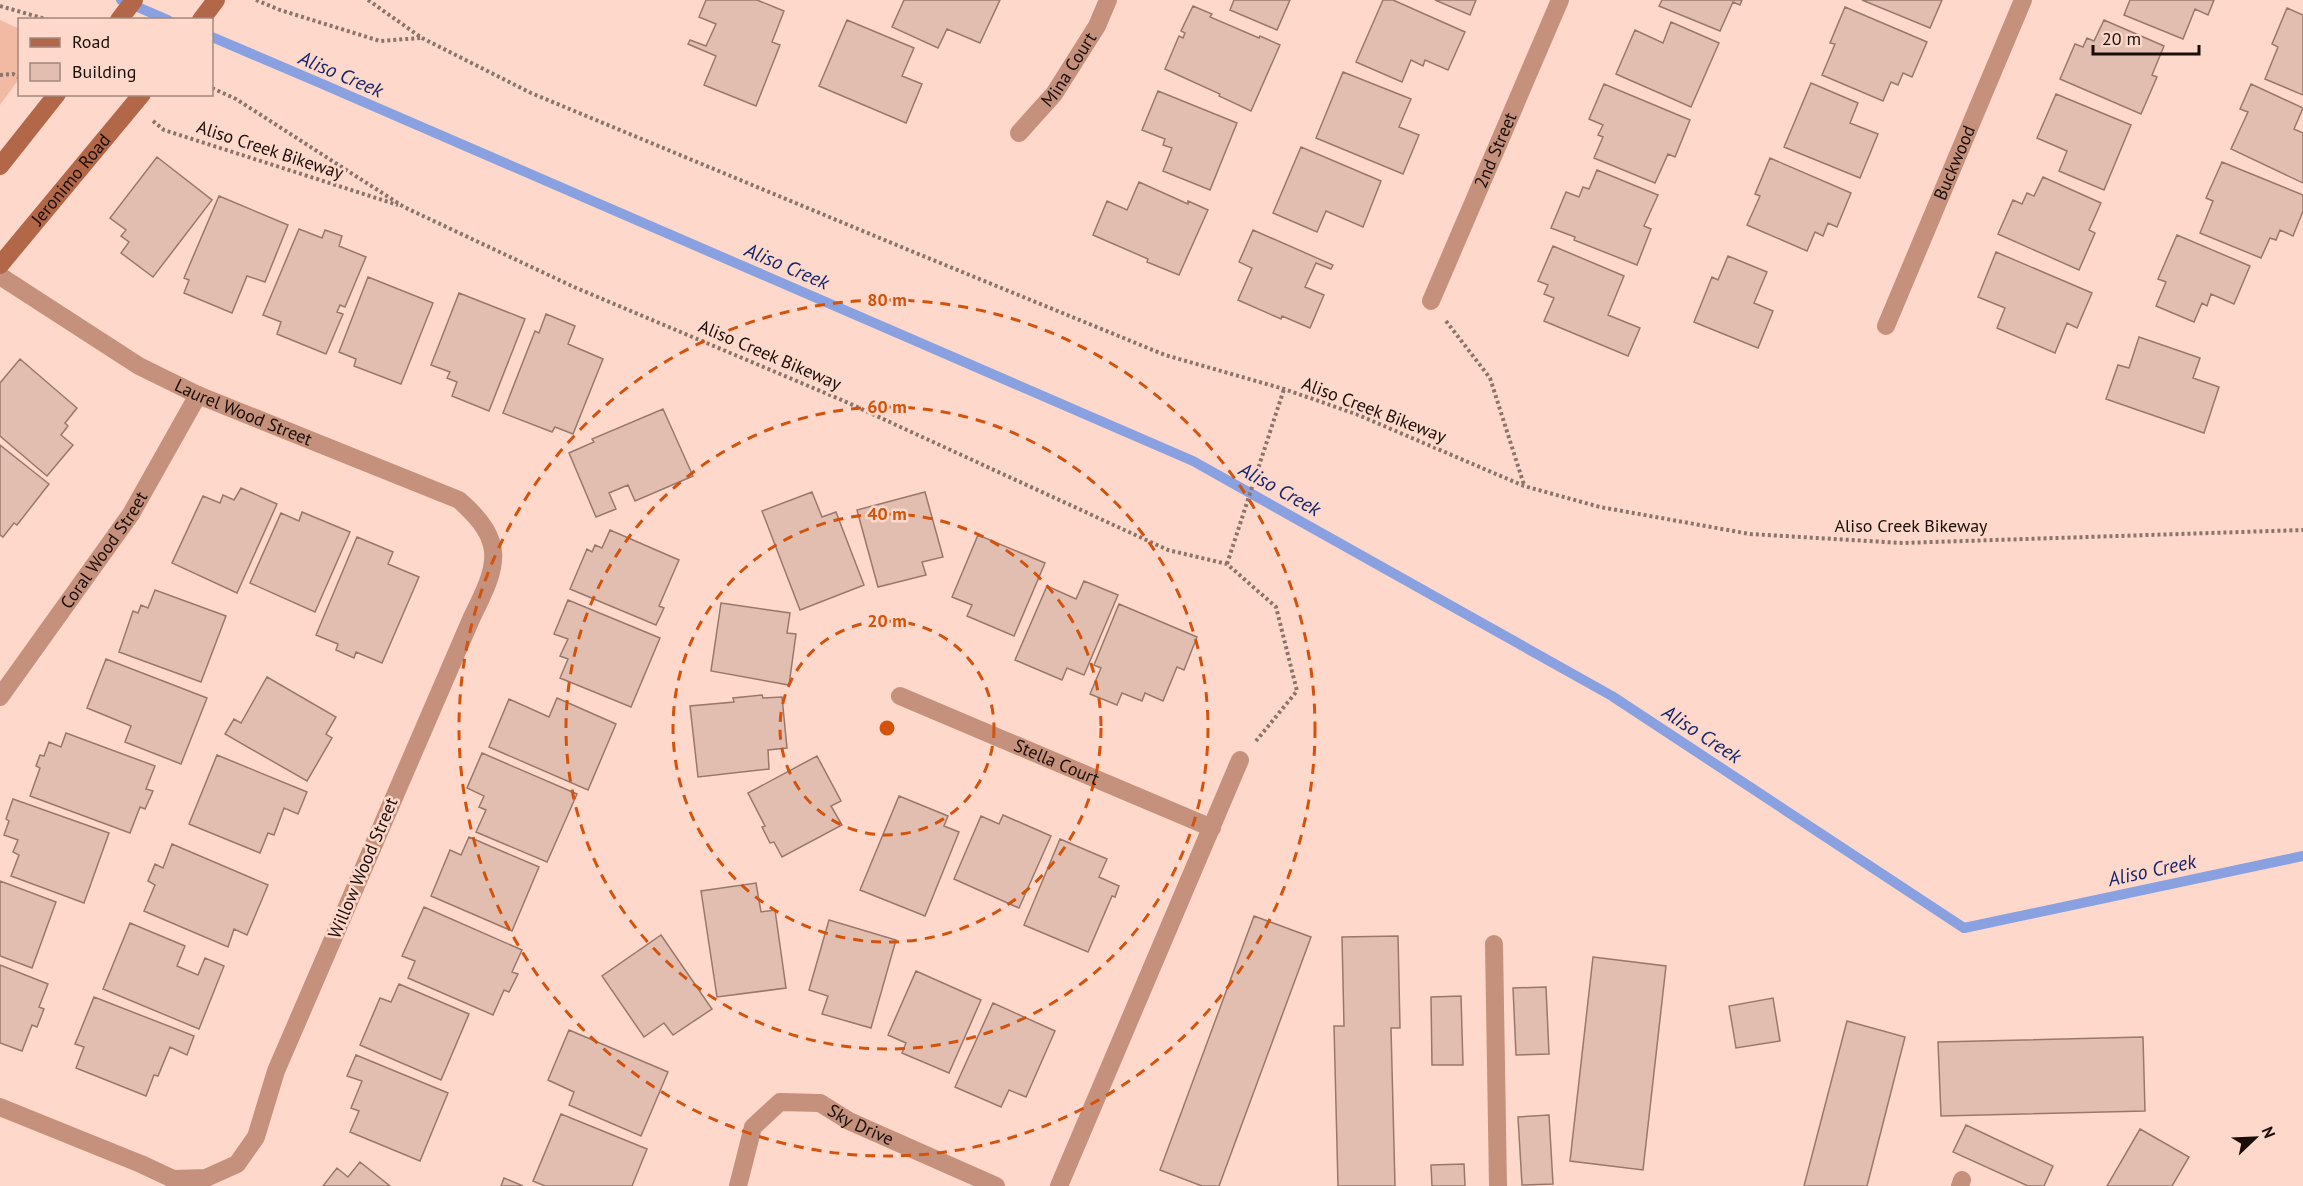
<svg xmlns="http://www.w3.org/2000/svg" width="2303" height="1186" viewBox="0 0 2303 1186" font-family="'PT Sans',sans-serif">
<rect width="100%" height="100%" fill="#fed9cb"/>
<!-- green -->
<path fill="#f3baa3" d="M0,20L20,29L19,79L0,105Z"/>
<g fill="none" stroke-linecap="round" stroke-linejoin="round">
<!-- stream -->
<path stroke="#89a1e1" stroke-width="10" d="M121,0L168,20
M212,37L320,83L1193,461L1612,696L1964,928L2303,856"/>
</g>
<!-- building -->
<path fill="#e2beb0" stroke="#99786b" stroke-width="1.5" d="M706,0H757L784,11L772,42L780,45L756,106L704,85L716,56L688,44L690,40L706,46L716,24L699,17Z
M904,0H1000L980,43L947,29L938,48L892,27Z
M1234,0H1290L1277,30L1230,10Z
M1383,0H1393L1465,32L1448,70L1425,60L1423,66L1411,60L1402,82L1356,62Z
M1435,0H1476L1470,15Z
M1662,0H1742L1740,5L1733,2L1720,31L1659,6Z
M1862,0H1942L1930,28Z
M2130,0H2214L2208,15L2195,9L2183,39L2124,15Z
M1193,6L1212,14L1210,17L1259,38L1260,36L1280,45L1251,111L1219,96L1220,94L1165,69L1179,36L1183,38L1185,33L1181,31Z
M1845,7L1927,42L1912,77L1903,73L1898,85L1891,82L1883,101L1822,75L1835,44L1830,43Z
M2287,8L2303,15V95L2265,79L2278,47L2272,44Z
M847,20L914,48L902,76L922,84L906,123L819,86Z
M2104,20L2164,46L2152,75L2157,77L2141,114L2060,79L2075,44L2083,47L2087,38L2094,41Z
M1671,22L1719,43L1691,107L1616,74L1635,30L1663,43Z
M1343,72L1411,99L1399,127L1419,135L1403,174L1316,138Z
M1811,83L1858,103L1850,123L1878,134L1860,178L1784,147Z
M1604,84L1690,120L1675,157L1668,154L1655,183L1594,158L1603,137L1598,135L1603,125L1589,119Z
M2251,84L2303,108L2294,129L2303,133V183L2231,149L2248,112L2240,109Z
M1158,91L1237,123L1210,190L1163,171L1172,148L1163,145L1165,139L1142,130Z
M2056,94L2131,125L2104,190L2059,171L2067,151L2037,138Z
M1301,147L1381,181L1363,227L1326,211L1317,232L1273,213Z
M157,157L212,200L153,277L121,253L129,242L121,236L126,230L110,218Z
M1770,158L1851,193L1837,227L1828,223L1823,236L1815,232L1807,251L1747,225L1760,196L1755,194Z
M2222,162L2303,195V211L2293,236L2280,230L2276,240L2270,238L2261,258L2200,233L2213,201L2206,198Z
M1597,170L1658,195L1644,226L1651,229L1637,265L1574,240L1575,237L1551,228L1566,192L1579,197L1583,187L1589,189Z
M2043,177L2101,203L2089,230L2095,233L2079,270L1998,234L2013,200L2022,204L2027,193L2034,196Z
M1139,182L1188,204V201L1208,210L1179,275L1147,262L1148,259L1093,235L1107,201L1127,210Z
M219,196L288,225L265,282L247,276L232,313L184,293L189,280L184,278Z
M299,229L322,238L325,230L342,236L339,246L366,257L345,307L340,305L337,312L343,314L326,354L277,334L281,322L263,315Z
M1253,230L1333,265L1331,269L1316,263L1305,287L1324,295L1310,328L1282,316L1281,319L1238,300L1252,268L1239,262Z
M2177,235L2250,266L2234,304L2211,294L2207,306L2202,303L2194,322L2156,306L2166,282L2158,279Z
M1553,246L1624,276L1608,315L1640,328L1628,356L1544,321L1554,298L1544,294L1548,285L1538,281Z
M1996,252L2092,293L2077,328L2067,323L2055,353L1997,328L2005,308L1978,297Z
M1728,256L1767,272L1754,303L1773,311L1758,348L1694,322L1712,277L1718,280Z
M368,277L433,303L401,384L354,366L356,359L339,352Z
M459,293L525,319L489,411L452,396L457,382L447,378L450,372L431,365Z
M546,314L575,326L568,344L603,359L573,434L555,427L552,432L503,413L535,331L539,333Z
M2139,337L2200,358L2193,378L2219,387L2204,433L2106,399L2118,365L2129,368Z
M20,359L77,408L65,423L68,426L61,435L73,445L47,476L0,436V383Z
M663,409L693,476L635,501L628,485L609,493L616,509L596,517L569,453L594,442L592,439Z
M0,445L49,484L17,525L14,523L3,537L0,535Z
M241,488L277,504L237,593L172,563L203,496L220,503L223,495L234,500Z
M812,492L822,517L836,512L864,585L800,610L762,511Z
M925,492L943,557L922,562L926,575L878,587L857,510Z
M302,512L350,532L315,612L250,583L281,513L299,521Z
M610,530L679,560L659,606L664,608L656,625L570,589L587,549L592,552L595,545L602,548Z
M978,535L1045,563L1014,636L967,616L972,605L952,597Z
M357,537L393,552L388,564L419,577L382,663L356,652L354,658L336,650L338,644L316,635Z
M1084,581L1118,595L1084,675L1067,668L1062,680L1015,660L1047,586L1076,599Z
M155,590L226,616L201,682L119,652L133,611L138,613L141,605L148,608Z
M568,600L660,638L631,707L560,678L568,659L560,656L568,639L554,634Z
M721,603L790,613L787,633L796,634L789,685L711,671Z
M1119,604L1197,637L1184,670L1177,667L1163,701L1145,693L1142,701L1122,693L1117,705L1090,694L1101,668L1094,665Z
M106,659L207,698L181,764L125,742L131,726L87,708Z
M267,677L336,717L326,734L332,738L307,781L225,734L234,719L241,723Z
M762,695L763,698L782,697L787,748L768,750L769,769L698,777L690,706L734,702L733,698Z
M557,698L616,724L588,790L489,747L509,699L549,717Z
M66,733L155,766L146,789L153,791L145,809L140,807L130,833L30,796L40,768L36,766L40,755L44,756L49,742L61,747Z
M482,753L577,794L547,862L476,832L486,810L479,807L484,796L467,788Z
M217,755L307,792L298,814L284,808L274,835L268,833L260,853L189,824Z
M817,756L841,801L831,806L842,825L782,857L774,842L770,843L762,827L765,826L748,793Z
M899,796L948,816L944,826L959,832L925,916L860,890Z
M13,799L109,833L84,903L11,876L19,855L13,852L18,840L4,835L9,821L6,819Z
M1003,815L1051,836L1019,908L954,879L981,816L999,824Z
M469,837L539,867L512,931L431,896L450,850L461,855Z
M1060,839L1107,859L1099,877L1119,886L1115,897L1112,896L1088,952L1024,925Z
M172,844L268,885L247,935L234,929L228,947L144,911L155,885L148,881L155,864L163,868Z
M0,881L56,902L32,968L0,956Z
M756,883L761,912L775,910L786,988L717,997L701,891Z
M424,907L522,950L512,972L518,974L509,992L504,990L493,1015L408,978L415,961L402,956Z
M1254,916L1311,937L1219,1186H1202L1160,1170Z
M829,920L896,940L871,1028L822,1014L828,996L809,990Z
M130,923L185,946L177,966L198,975L205,958L224,966L199,1029L103,989Z
M661,935L712,1009L673,1035L664,1023L644,1037L602,976Z
M1398,936L1400,1028H1391L1395,1186H1338L1334,1026H1344L1342,937Z
M1593,957L1666,966L1643,1170L1570,1161Z
M0,965L48,984L39,1007L44,1009L37,1027L32,1025L22,1051L0,1043Z
M916,971L981,1000L949,1073L902,1053L906,1043L888,1035Z
M399,984L469,1014L441,1080L360,1045L380,998L391,1002Z
M1546,987L1549,1054L1516,1055L1513,988Z
M1461,996L1463,1065H1432L1431,997Z
M94,997L194,1036L187,1055L170,1047L158,1076L154,1075L146,1096L76,1068L84,1047L75,1044Z
M1773,998L1780,1041L1736,1048L1729,1006Z
M993,1003L1055,1031L1026,1097L1009,1090L1001,1107L955,1087Z
M1847,1021L1905,1037L1867,1186H1804Z
M569,1030L668,1072L641,1136L569,1105L574,1092L548,1080Z
M2143,1037L2145,1111L1941,1116L1938,1042Z
M356,1055L448,1093L420,1161L350,1132L359,1111L351,1108L362,1081L347,1076Z
M561,1114L647,1149L632,1186H545L533,1181Z
M1549,1115L1553,1184L1522,1185L1518,1117Z
M1966,1125L2053,1166L2044,1186H2028L1953,1152Z
M2140,1129L2189,1157L2172,1186H2107Z
M360,1162L390,1186H323L337,1168L348,1177Z
M1464,1164L1465,1186H1432L1431,1165Z
M504,1178L523,1186H501Z"/>
<g fill="none" stroke-linecap="round" stroke-linejoin="round">
<!-- path -->
<path stroke="#8d746b" stroke-width="4" stroke-dasharray="3 3" stroke-linecap="butt" d="M256,0L280,10L380,41L420,38
M368,0L422,38L531,93L911,251L1165,355L1284,389L1356,414L1524,486L1600,507L1750,534L1902,543L2303,530
M0,6L49,20
M0,75L13,74L20,78
M212,88L236,99L404,207L574,287L844,401L1168,550L1227,564L1276,607L1297,691L1256,741
M153,121L164,130L398,205
M1446,321L1490,378L1524,485
M1227,564L1284,389"/>
<!-- lane -->
<path stroke="#c5917c" stroke-width="18" d="M1494,944L1498,1186
M1960,1186L1962,1180"/>
<!-- street -->
<g stroke="#c5917c" stroke-width="18">
<path id="s1" d="M1019,133L1054,94L1097,26L1108,0"/>
<path id="s2" d="M0,276L139,366L198,395L459,500C507,542 498,565 472,617L276,1071L256,1137L237,1164L206,1178L173,1179L141,1164L0,1107"/>
<path id="s3" d="M1431,301L1560,0"/>
<path id="s4" d="M1886,326L2023,0"/>
<path id="s5" d="M900,696L1212,828"/>
<path id="s6" d="M0,697L131,514L198,395"/>
<path id="s7" d="M738,1186L753,1127L780,1102L820,1103L849,1121L996,1186"/>
<path d="M1059,1186L1240,760"/>
</g>
<!-- secondary -->
<g stroke="#b26748" stroke-width="18">
<path d="M119,20L134,0"/>
<path d="M201,20L216,0"/>
<path d="M0,166L57,94"/>
<path id="s8" d="M0,265L142,94"/>
</g>
</g>
<!-- distance rings -->
<g fill="none" stroke="#d3520c" stroke-width="3" stroke-dasharray="10 8">
<circle cx="887" cy="728" r="107"/>
<circle cx="887" cy="728" r="214"/>
<circle cx="887" cy="728" r="321"/>
<circle cx="887" cy="728" r="428"/>
</g>
<g text-anchor="middle" stroke-width="5" stroke-linejoin="round" paint-order="stroke">
<!-- street labels -->
<g font-size="18" fill="#1a0e09" stroke="#fed9cb">
<text dy="6" stroke="none"><textPath href="#s1" startOffset="81">Mina Court</textPath></text>
<text transform="translate(270 150) rotate(18)" y="6">Aliso Creek Bikeway</text>
<text dy="6" stroke="none"><textPath href="#s3" startOffset="164">2nd Street</textPath></text>
<text dy="6" stroke="none"><textPath href="#s4" startOffset="177">Buckwood</textPath></text>
<text dy="6" stroke="none"><textPath href="#s8" startOffset="111">Jeronimo Road</textPath></text>
<text transform="translate(770 355) rotate(23)" y="6">Aliso Creek Bikeway</text>
<text transform="translate(1374 410) rotate(21)" y="6">Aliso Creek Bikeway</text>
<text dy="6" stroke="none"><textPath href="#s2" startOffset="280">Laurel Wood Street</textPath></text>
<text x="1911" y="532">Aliso Creek Bikeway</text>
<text dy="6" stroke="none"><textPath href="#s6" startOffset="180">Coral Wood Street</textPath></text>
<text dy="6" stroke="none"><textPath href="#s5" startOffset="170">Stella Court</textPath></text>
<text transform="translate(363 868) rotate(-67)" y="6">Willow Wood Street</text>
<text dy="6" stroke="none"><textPath href="#s7" startOffset="184">Sky Drive</textPath></text>
</g>
<!-- water labels -->
<g font-size="20" font-style="italic" fill="#15266e" stroke="#fed9cb">
<text transform="translate(341 74) rotate(23)" y="7">Aliso Creek</text>
<text transform="translate(787 266) rotate(23)" y="7">Aliso Creek</text>
<text transform="translate(1280 489) rotate(29)" y="7">Aliso Creek</text>
<text transform="translate(1702 734) rotate(33)" y="7">Aliso Creek</text>
<text transform="translate(2152 870) rotate(-12)" y="7">Aliso Creek</text>
</g>
</g>
<circle cx="887" cy="728" r="9" fill="#d3520c" stroke="#fed9cb" stroke-width="3"/>
<g font-size="18" text-anchor="middle" font-weight="bold" fill="#d3520c" stroke="#fed9cb" stroke-width="5" stroke-linejoin="round" paint-order="stroke">
<text x="887" y="306">80 m</text>
<text x="887" y="413">60 m</text>
<text x="887" y="520">40 m</text>
<text x="887" y="627">20 m</text>
</g>
<!-- legend -->
<rect x="18" y="18" width="195" height="78" fill="#fed9cb" stroke="#a3887d" stroke-width="1.5"/>
<rect x="30" y="38" width="30" height="9" fill="#b26748" stroke="#a3887d" stroke-width="1.5"/>
<text x="72" y="48" font-size="18" fill="#1a0e09">Road</text>
<rect x="30" y="63" width="30" height="18" fill="#e2beb0" stroke="#a3887d" stroke-width="1.5"/>
<text x="72" y="78" font-size="18" fill="#1a0e09">Building</text>
<!-- north arrow -->
<g transform="translate(2255 1138) rotate(67)" stroke="#fed9cb" stroke-width="4.5" paint-order="stroke">
<path d="M0-4.5L10 22L0 15L-10 22Z" fill="#1a0e09"/>
<text y="-9" font-size="16" font-weight="bold" text-anchor="middle" fill="#1a0e09">N</text>
</g>
<!-- scale -->
<path d="M2093 45v9h106v-9" fill="none" stroke="#1a0e09" stroke-width="3"/>
<text x="2102" y="45" font-size="18" fill="#1a0e09" stroke="#fed9cb" stroke-width="4.5" paint-order="stroke">20 m</text>
</svg>
